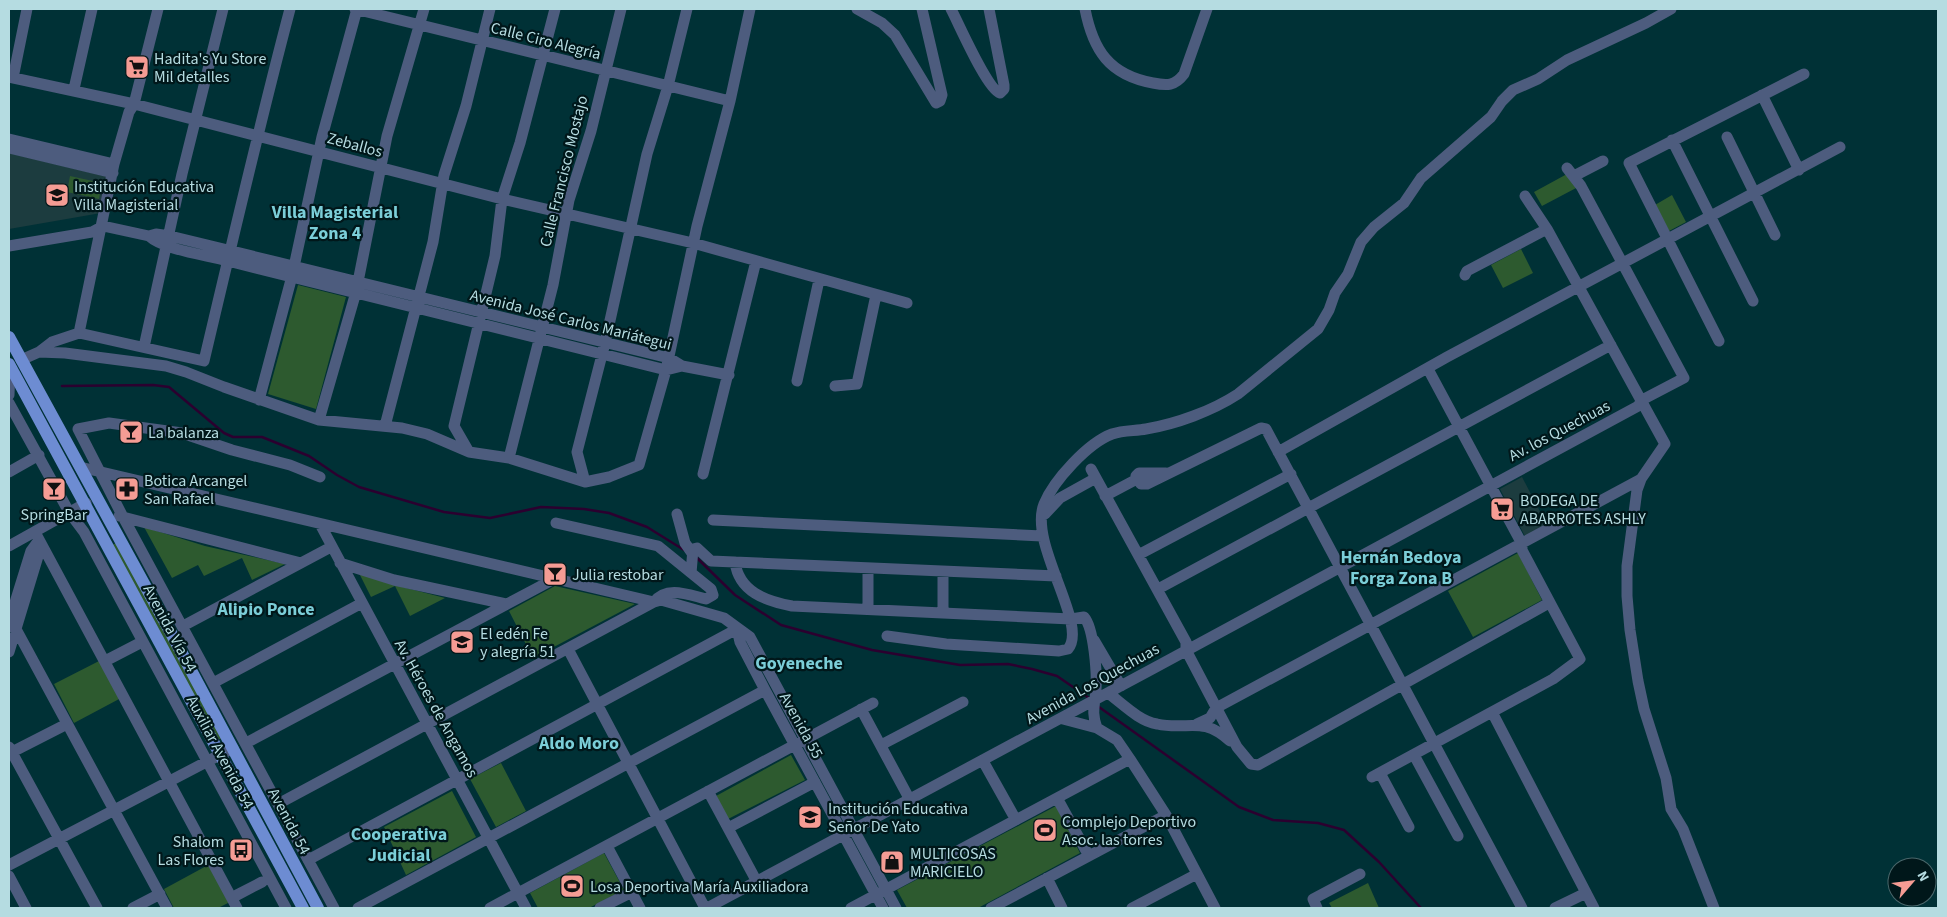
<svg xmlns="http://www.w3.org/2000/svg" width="1947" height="917" viewBox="0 0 1947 917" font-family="'Source Sans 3',sans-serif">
<rect width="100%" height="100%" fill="#003136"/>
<!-- built -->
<path fill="#1c3c3f" d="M9,153L108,177L101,213L9,229Z
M1522,477L1547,525L1525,536L1500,489Z"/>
<!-- green -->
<path fill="#2d5a2f" d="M1567,174L1578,187L1542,206L1534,192Z
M70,176L102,183L99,199L67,192Z
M1672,195L1686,222L1669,231L1655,205Z
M1521,249L1533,273L1503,288L1491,265Z
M298,285L346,297L316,409L268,394Z
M144,527L205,546L285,564L252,580L242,558L204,576L198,565L172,578Z
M118,542L223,738L217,740L112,545Z
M1518,553L1542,600L1473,637L1448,591Z
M358,571L395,585L445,598L410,616L395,586L371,597Z
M555,586L635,604L533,658L509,611Z
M101,660L121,698L74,723L54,684Z
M791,755L805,780L728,819L716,796Z
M501,763L526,811L496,827L470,779Z
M452,791L476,837L406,875L384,827Z
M1056,806L1080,853L978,908H907L897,890Z
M604,853L624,890L589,908H538L530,893Z
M210,864L230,902L218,908H174L164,889Z
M1368,883L1379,908H1332L1329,903Z"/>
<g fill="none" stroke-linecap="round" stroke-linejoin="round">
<!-- stream -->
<path stroke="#2b002f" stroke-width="2.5" d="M62,386L153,385L169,387L224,433L233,437H262L309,456L337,475L359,487L444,512L490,518L541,507L584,509L609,513L647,527L684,550
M697,558L735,595L781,625L872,650L960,665L1008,664L1032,669L1057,676L1089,698
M1099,707L1239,807L1273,820L1318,823L1344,830L1379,862L1421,908"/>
<!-- minor -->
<path stroke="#4d5c7e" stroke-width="11" d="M355,9L730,101
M857,9L882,23L895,35L936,103L940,101L942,95L922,9
M951,9C959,24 987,89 1000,93L1004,89V85L989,9
M1085,9C1093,50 1109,75 1153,83C1167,86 1175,86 1184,74L1207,9
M9,77L134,104L502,199L693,243L907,303
M13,78L27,9
M74,89L92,9
M1762,95L1799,170
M1727,137L1775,235
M9,139L114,164
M1672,140L1753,301
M9,148L113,173
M1567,168L1581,186L1684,378L1640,401
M1574,176L1603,161
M1525,196L1547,229L1665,444L1641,479L1637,490L1627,566V596L1630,630L1638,681L1644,709L1666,778L1671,809L1683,829L1714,908
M149,236C164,250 207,255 228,261L666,370L682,366L729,375
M9,246L92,232L103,226L149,236L156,234L170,236L669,358L682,366
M1465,275L1467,271L1547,229
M79,333L114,164L129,112L134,104L158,9
M1719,341L1629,163L1804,74
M144,347L182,174L223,9
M39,352L52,342L79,333L204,361C232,243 259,126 290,9
M21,360L39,352L65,353L166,366L186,372L224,387L319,420L402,428L427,434L469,452L509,458L585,482L609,477L639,465L666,370L697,226L730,101L750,9
M797,381L819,280
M835,386L857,384L876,295
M9,395L10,367
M259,400L292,276L322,137L357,9
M9,403L69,512L84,532L286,908
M319,420L356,292L387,136L424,9
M385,426L433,242L444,175L466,106L490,9
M469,452L454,426L495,256L502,199L520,143L555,9
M1278,452L1447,357L1840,147
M509,458L553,285L569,200L591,131L621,9
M80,467L654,602L661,600L724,618L750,637L896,908
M1091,469L1186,642V650L1237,747L1251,764L1258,765L1549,603
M9,472L39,455
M703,474L756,261
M320,477L290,465L232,450L182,433L109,423L78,429L122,515L334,908
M1137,479L1141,484H1147L1261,428L1266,429L1522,908
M585,482L577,452L605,343L647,154L668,86L687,9
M1105,496L1137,479L1136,476L1139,473H1166
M677,514L685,543L692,553
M1045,514L1060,498L1096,478
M119,516L301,563
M713,520L1042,536
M320,524L526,908
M35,532L237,908
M9,546L86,503
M1140,554L1291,474
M735,562C739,592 766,601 792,606L1071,619L1084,617C1094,628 1097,673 1096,689C1095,704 1091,713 1097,728L1117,740L1130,759L1166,815L1215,908
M340,563L394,580L506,604
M691,573L693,549L697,548L711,561L1056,576
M1158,589L1611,345
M868,609V569
M943,613V572
M9,622L31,551L39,540
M9,626L16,629L167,908
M183,626L331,547
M737,629L740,642L765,690L883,908
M887,636L946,644L1059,651L1068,649C1089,624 1028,544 1044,504C1054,480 1088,443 1112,434C1123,430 1135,431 1146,429C1176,424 1212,411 1238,394L1318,329L1329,310L1335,293L1348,274L1361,242L1374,227L1404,203L1421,178L1491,117L1502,101L1513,90L1538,79L1567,60L1646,23L1671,9
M1094,640L1121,686
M568,649L705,908
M9,652L39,553V542
M109,659L138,644
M213,683L362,603
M1108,693C1123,704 1139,721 1157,724C1189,731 1201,715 1230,741
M861,709L910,800
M1492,712L1594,908
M1063,719L1097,728
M1197,724L1210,718L1216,708L1641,479
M246,743L556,578
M881,745L963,702
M9,747L97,908
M16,750L63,726
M1414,755L1458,836
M983,761L1016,820
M1380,773L1409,827
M1372,777L1553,679L1580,659L1522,550V544L1428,369
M708,791L757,882
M1057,798L1089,856
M278,804L654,602C667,585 689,595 706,599L713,595L711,589L658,546L556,523
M728,828L815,782
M607,846L640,908
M308,860L737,629
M9,865L233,748
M9,876L26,908
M1047,878L1062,908
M237,895L262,882
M133,908L160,894
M358,908L765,690
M490,908L873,703
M600,908L632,892
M707,908C1020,742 1330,572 1642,404
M851,908L1130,759
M991,908L1166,815
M1132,908L1197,874
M1317,908L1313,899L1360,874
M1555,908L1586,893"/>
<!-- major -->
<path stroke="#6d8cd2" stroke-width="12" d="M9,337L171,633L318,908
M9,364L303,908"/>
</g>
<!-- icons -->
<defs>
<g id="supermarket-square" transform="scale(1.25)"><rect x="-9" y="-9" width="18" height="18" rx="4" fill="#f59c94" stroke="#00171a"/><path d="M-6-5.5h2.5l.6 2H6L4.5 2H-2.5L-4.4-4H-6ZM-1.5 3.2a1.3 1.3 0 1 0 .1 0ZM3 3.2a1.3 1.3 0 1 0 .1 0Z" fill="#111"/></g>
<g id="school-square" transform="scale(1.25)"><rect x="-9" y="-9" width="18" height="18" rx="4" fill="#f59c94" stroke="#00171a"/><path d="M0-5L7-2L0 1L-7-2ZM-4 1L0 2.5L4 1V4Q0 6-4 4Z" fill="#111"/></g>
<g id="bar-square" transform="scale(1.25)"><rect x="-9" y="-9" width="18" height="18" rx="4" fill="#f59c94" stroke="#00171a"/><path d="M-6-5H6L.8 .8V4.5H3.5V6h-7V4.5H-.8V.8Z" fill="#111"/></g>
<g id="pharmacy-square" transform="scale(1.25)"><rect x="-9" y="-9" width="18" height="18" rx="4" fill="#f59c94" stroke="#00171a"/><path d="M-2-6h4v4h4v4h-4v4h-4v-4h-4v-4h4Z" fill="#111"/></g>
<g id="stadium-square" transform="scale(1.25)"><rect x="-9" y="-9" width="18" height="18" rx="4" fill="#f59c94" stroke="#00171a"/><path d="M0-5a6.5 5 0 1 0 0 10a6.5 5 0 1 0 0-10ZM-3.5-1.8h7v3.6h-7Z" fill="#111"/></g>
<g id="bus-square" transform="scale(1.25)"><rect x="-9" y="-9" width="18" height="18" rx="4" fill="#f59c94" stroke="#00171a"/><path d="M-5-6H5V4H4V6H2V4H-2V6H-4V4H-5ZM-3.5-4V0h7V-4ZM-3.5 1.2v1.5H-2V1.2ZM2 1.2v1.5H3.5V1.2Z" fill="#111"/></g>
<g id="shop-square" transform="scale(1.25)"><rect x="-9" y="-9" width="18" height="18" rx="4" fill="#f59c94" stroke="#00171a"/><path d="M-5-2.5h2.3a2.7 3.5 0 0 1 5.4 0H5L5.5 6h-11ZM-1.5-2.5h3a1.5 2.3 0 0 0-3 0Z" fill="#111"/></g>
</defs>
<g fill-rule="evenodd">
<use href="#supermarket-square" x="137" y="67"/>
<use href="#school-square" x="57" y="195"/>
<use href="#bar-square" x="131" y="432"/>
<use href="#bar-square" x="54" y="489"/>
<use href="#pharmacy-square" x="127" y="489"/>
<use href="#supermarket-square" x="1502" y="509"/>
<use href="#bar-square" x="555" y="574"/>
<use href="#school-square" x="462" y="642"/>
<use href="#school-square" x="810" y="817"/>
<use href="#stadium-square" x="1045" y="830"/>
<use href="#bus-square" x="241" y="850"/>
<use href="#shop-square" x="892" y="862"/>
<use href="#stadium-square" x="572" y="886"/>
</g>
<g text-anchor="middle" stroke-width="4.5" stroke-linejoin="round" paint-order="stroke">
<!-- street labels -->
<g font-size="16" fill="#b5dce1" stroke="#00171a">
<text transform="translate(546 40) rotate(14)" y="6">Calle Ciro Alegría</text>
<text transform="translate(355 144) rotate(15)" y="6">Zeballos</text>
<text transform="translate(563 171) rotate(-76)" y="6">Calle Francisco Mostajo</text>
<text transform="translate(571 319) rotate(14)" y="6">Avenida José Carlos Mariátegui</text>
<text transform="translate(1559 430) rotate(-28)" y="6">Av. los Quechuas</text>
<text transform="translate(171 628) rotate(62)" y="6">Avenida Vía 54</text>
<text transform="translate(1092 683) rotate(-29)" y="6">Avenida Los Quechuas</text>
<text transform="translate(437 708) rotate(61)" y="6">Av. Héroes de Angamos</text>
<text transform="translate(802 725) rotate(61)" y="6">Avenida 55</text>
<text transform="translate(221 752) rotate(62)" y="6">Auxiliar Avenida 54</text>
<text transform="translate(290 821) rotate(62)" y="6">Avenida 54</text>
</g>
<!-- poi labels -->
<g font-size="16" fill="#b5dce1" stroke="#00171a" text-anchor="start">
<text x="154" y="64">Hadita's Yu Store<tspan x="154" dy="18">Mil detalles</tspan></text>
<text x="74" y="192">Institución Educativa<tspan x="74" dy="18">Villa Magisterial</tspan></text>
<text x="148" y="438">La balanza</text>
<text x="144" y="486">Botica Arcangel<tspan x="144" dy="18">San Rafael</tspan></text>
<text x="1520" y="506">BODEGA DE<tspan x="1520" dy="18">ABARROTES ASHLY</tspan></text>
<text x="54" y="520" text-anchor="middle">SpringBar</text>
<text x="572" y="580">Julia restobar</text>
<text x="480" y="639">El edén Fe<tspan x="480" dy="18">y alegría 51</tspan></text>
<text x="828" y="814">Institución Educativa<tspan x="828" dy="18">Señor De Yato</tspan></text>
<text x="1062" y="827">Complejo Deportivo<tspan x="1062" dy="18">Asoc. las torres</tspan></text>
<text x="224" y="847" text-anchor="end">Shalom<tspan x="224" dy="18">Las Flores</tspan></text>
<text x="910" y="859">MULTICOSAS<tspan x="910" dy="18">MARICIELO</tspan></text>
<text x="590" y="892">Losa Deportiva María Auxiliadora</text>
</g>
<!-- neighbourhood labels -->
<g font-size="18" font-weight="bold" fill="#7bced8" stroke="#00171a">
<text x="335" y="218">Villa Magisterial<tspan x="335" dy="21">Zona 4</tspan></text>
<text x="1401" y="563">Hernán Bedoya<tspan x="1401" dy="21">Forga Zona B</tspan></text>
<text x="266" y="615">Alipio Ponce</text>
<text x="799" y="669">Goyeneche</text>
<text x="579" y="749">Aldo Moro</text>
<text x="399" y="840">Cooperativa<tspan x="399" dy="21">Judicial</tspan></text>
</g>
</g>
<!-- border -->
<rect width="1947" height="917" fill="none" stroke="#b5dce1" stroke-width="20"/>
<!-- north arrow -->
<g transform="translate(1912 882) rotate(62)"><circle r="24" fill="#00171a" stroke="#48666a"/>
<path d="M0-4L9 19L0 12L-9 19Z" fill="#f59c94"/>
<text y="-8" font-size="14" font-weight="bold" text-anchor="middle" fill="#b5dce1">N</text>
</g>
</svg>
